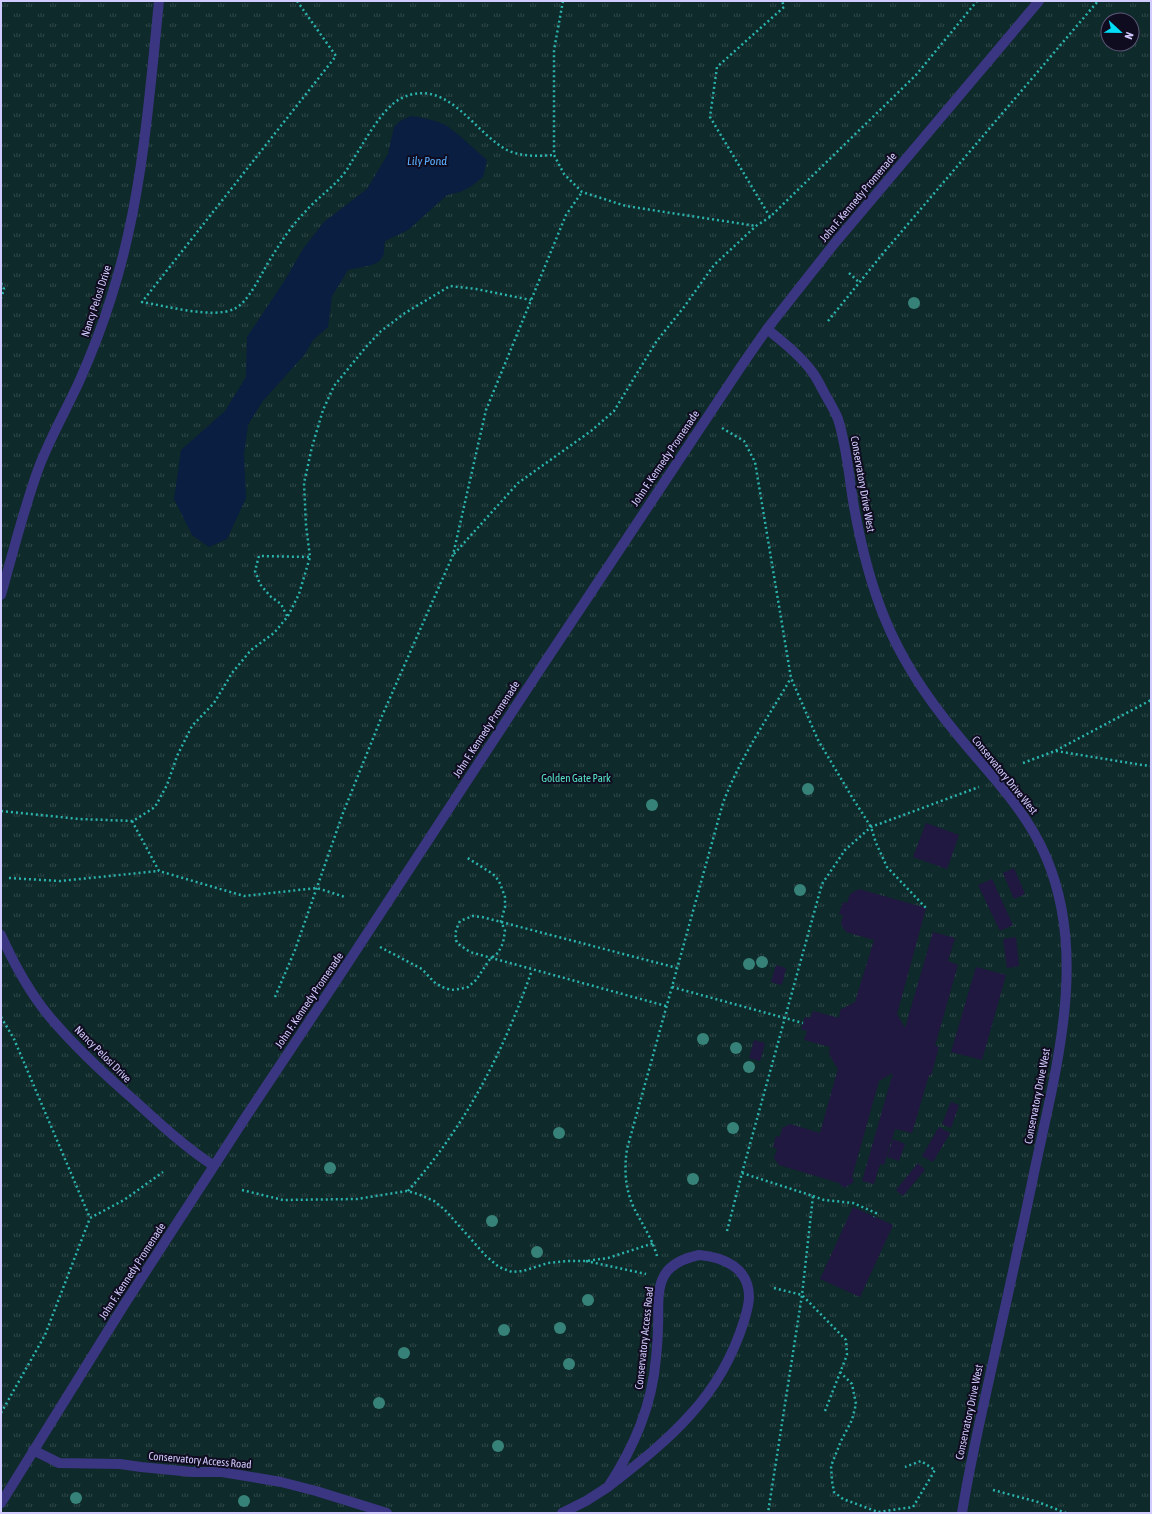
<svg xmlns="http://www.w3.org/2000/svg" width="1152" height="1514" viewBox="0 0 1152 1514" font-family="'Asap Condensed',sans-serif">
<defs>
<pattern id="park-tufts" width="24" height="20" patternUnits="userSpaceOnUse"><rect width="24" height="20" fill="#0f2a2a"/><path d="M3 7l-1-3M5 7V3M7 7l1-3M15 17l-1-3M17 17v-4M19 17l1-3" fill="none" stroke="#31484a"/></pattern>
</defs>
<rect width="100%" height="100%" fill="#100c20"/>
<!-- park -->
<path fill="url(#park-tufts)" fill-rule="evenodd" d="M1,1H1151V1513H1ZM1108,20H1132V44H1108Z"/>
<!-- water -->
<path fill="#0a1e42" d="M411,116C422,118 437,120 447,126C461,136 474,149 487,160L483,177L470,187L460,192L447,195L408,230L385,241C384,246 385,253 382,258C376,267 358,267 348,270L332,296L328,327L313,340L305,354L262,402L248,425L244,454L246,498L227,539L209,547L192,535L174,499L181,450L225,411L246,377L247,337L285,280L303,249L324,222L367,189L388,154L394,127L400,121Z"/>
<!-- building -->
<path fill="#211842" d="M926,823L959,835L947,869L913,857Z
M1014,868L1025,894L1014,899L1003,873Z
M992,879L1013,925L1000,931L978,885Z
M859,889L926,908L897,1014L905,1028L933,932L955,938L948,961L958,965L935,1046L939,1047L931,1076L929,1075L912,1133L895,1129L884,1165L880,1164L874,1184L862,1181L893,1073L879,1081L852,1177L854,1182L844,1188L839,1183L779,1165L774,1158L777,1149L773,1147L776,1136L780,1137L782,1128L790,1124L820,1133L838,1069L829,1054L830,1047L804,1040L807,1031L801,1029L805,1017L810,1018L813,1011L839,1018L840,1010L855,1002L874,940L846,932L841,924L843,915L839,914L843,902L847,903L850,894Z
M1016,937L1019,966L1007,968L1003,939Z
M776,965L786,968L782,985L771,982Z
M976,967L1006,975L982,1060L951,1052Z
M754,1040L765,1043L760,1061L749,1058Z
M951,1102L959,1105L951,1128L942,1124Z
M939,1127L950,1133L933,1162L922,1156Z
M893,1139L905,1144L899,1161L887,1157Z
M918,1163L925,1170L903,1196L896,1190Z
M853,1207L893,1225L860,1297L820,1279Z"/>
<g fill="none" stroke-linecap="round" stroke-linejoin="round">
<!-- path -->
<path stroke="#2ab4ae" stroke-width="2.5" stroke-dasharray="2 3" stroke-linecap="butt" d="M297,1L336,56L142,302C166,306 213,319 234,309C248,303 260,276 268,263C279,245 290,227 305,212C316,199 331,189 342,176C346,172 349,166 352,161C364,143 382,107 402,98C448,76 475,135 509,151C524,157 538,156 554,155
M563,1L554,50V155L564,174L582,192L626,206L756,226
M770,217L710,117L717,67L784,7L782,1
M849,273L860,283
M1,283L4,289L1,298
M828,321L885,251L1098,1
M722,428L744,441L755,462L791,678L818,740L852,797L871,827L876,843L887,867L926,908
M454,554L518,483L591,431L614,411L656,342L684,307L714,265L756,226L770,217L916,75L977,1
M287,616L281,604L270,596L260,584L255,571L259,556L310,557
M1056,751L1142,765L1151,766
M1023,763L1055,751L1151,700
M1,811L79,819L133,821L155,807L167,785L177,756L192,726L214,703L232,673L251,650L274,633L288,616L299,594L310,557L306,525L304,483L312,447L323,410L334,386L366,347L381,331L405,313L450,286L476,289L531,300
M132,821L159,871L244,896L317,888L345,897
M9,878L60,881L159,871
M380,947L422,969L434,982L442,987L451,990L459,989L468,987L476,980L490,959L498,953L503,943L505,931L501,921L505,907V897L499,881L493,874L466,857
M672,987L803,1023
M275,997L295,950L343,813L382,716L453,555L486,410L566,215L582,192
M666,1006L470,952L457,943C454,934 456,929 460,921L473,916L482,917L677,968
M1,1017L14,1039L90,1218
M742,1173L813,1196L802,1295L768,1513
M242,1190L283,1200L357,1199L407,1191L418,1194L434,1201L445,1210L486,1256L499,1267L512,1272L523,1271L548,1263L568,1261H586L608,1258L654,1243
M408,1191C466,1125 503,1053 532,970
M813,1196L824,1200L853,1203L876,1213L874,1217
M727,1231L742,1173L822,884L845,850L871,827L979,787
M657,1256C652,1238 642,1224 634,1208C625,1189 624,1169 627,1149L723,803C740,758 767,719 791,678
M586,1261L646,1274
M774,1288L802,1295L846,1340L847,1355L825,1411
M840,1372L852,1384L856,1404L852,1420L841,1441L831,1466L832,1481L834,1492L843,1499L878,1512L913,1507L935,1470L921,1461L905,1467
M1,1413L45,1335L90,1218L124,1200L163,1172
M993,1490L1038,1502L1066,1513"/>
<!-- minor -->
<path stroke="#3a3681" stroke-width="10" d="M767,329C783,342 801,356 813,373C818,380 822,389 826,396C830,403 835,411 838,419C847,447 849,478 854,507C861,545 870,583 885,619C902,661 927,698 956,733C988,773 1026,809 1046,857C1089,957 1055,1072 1034,1173C1021,1236 1007,1299 993,1362C982,1412 970,1462 962,1513
M1,595C13,552 24,508 39,467C50,438 66,410 79,382C91,355 102,327 111,298C142,202 149,101 159,1
M1,935C14,964 29,992 49,1016C75,1047 104,1074 134,1100C160,1124 185,1147 214,1166
M699,1255C724,1257 749,1268 749,1297C749,1305 746,1314 744,1321C733,1356 715,1388 690,1415C666,1442 636,1465 608,1487C634,1447 652,1406 656,1358C657,1347 658,1337 658,1327C659,1312 656,1290 664,1276C671,1263 685,1258 699,1255Z
M33,1450L59,1463L120,1464L141,1467L192,1472H222L281,1482L316,1491L387,1513
M1,1503L124,1305L245,1118L338,978L531,683L742,365L767,329L834,244L1039,1
M562,1513L586,1501L608,1487"/>
</g>
<!-- trees -->
<g fill="#368278">
<circle cx="914" cy="303" r="6"/>
<circle cx="808" cy="789" r="6"/>
<circle cx="652" cy="805" r="6"/>
<circle cx="800" cy="890" r="6"/>
<circle cx="762" cy="962" r="6"/>
<circle cx="749" cy="964" r="6"/>
<circle cx="703" cy="1039" r="6"/>
<circle cx="736" cy="1048" r="6"/>
<circle cx="749" cy="1067" r="6"/>
<circle cx="733" cy="1128" r="6"/>
<circle cx="559" cy="1133" r="6"/>
<circle cx="330" cy="1168" r="6"/>
<circle cx="693" cy="1179" r="6"/>
<circle cx="492" cy="1221" r="6"/>
<circle cx="537" cy="1252" r="6"/>
<circle cx="588" cy="1300" r="6"/>
<circle cx="560" cy="1328" r="6"/>
<circle cx="504" cy="1330" r="6"/>
<circle cx="404" cy="1353" r="6"/>
<circle cx="569" cy="1364" r="6"/>
<circle cx="379" cy="1403" r="6"/>
<circle cx="498" cy="1446" r="6"/>
<circle cx="76" cy="1498" r="6"/>
<circle cx="244" cy="1501" r="6"/>
</g>
<g text-anchor="middle" stroke-width="4" stroke-linejoin="round" paint-order="stroke">
<!-- street labels -->
<g font-size="11" fill="#d2cbff" stroke="#100c20">
<text transform="translate(858 197) rotate(-50)" y="4">John F. Kennedy Promenade</text>
<text transform="translate(96 301) rotate(-72)" y="4">Nancy Pelosi Drive</text>
<text transform="translate(665 458) rotate(-56)" y="4">John F. Kennedy Promenade</text>
<text transform="translate(863 484) rotate(80)" y="4">Conservatory Drive West</text>
<text transform="translate(486 729) rotate(-57)" y="4">John F. Kennedy Promenade</text>
<text transform="translate(1005 775) rotate(51)" y="4">Conservatory Drive West</text>
<text transform="translate(309 1000) rotate(-56)" y="4">John F. Kennedy Promenade</text>
<text transform="translate(103 1054) rotate(45)" y="4">Nancy Pelosi Drive</text>
<text transform="translate(1037 1096) rotate(-79)" y="4">Conservatory Drive West</text>
<text transform="translate(132 1271) rotate(-57)" y="4">John F. Kennedy Promenade</text>
<text transform="translate(644 1338) rotate(-84)" y="4">Conservatory Access Road</text>
<text transform="translate(969 1412) rotate(-78)" y="4">Conservatory Drive West</text>
<text transform="translate(200 1460) rotate(5)" y="4">Conservatory Access Road</text>
</g>
<!-- park labels -->
<g font-size="11" fill="#55e2c0" stroke="#100c20">
<text x="576" y="782">Golden Gate Park</text>
</g>
<!-- water labels -->
<g font-size="12" font-style="italic" fill="#59b0ff" stroke="#100c20">
<text x="427" y="165">Lily Pond</text>
</g>
</g>
<!-- border -->
<rect width="1152" height="1514" fill="none" stroke="#d2cbff" stroke-width="4"/>
<!-- north arrow -->
<g transform="translate(1120 32) rotate(112)"><circle r="19" fill="#100c20" stroke="#5e5879"/>
<path d="M0-3L7 15L0 10L-7 15Z" fill="#00dbf6"/>
<text y="-6" font-size="11" font-weight="bold" text-anchor="middle" fill="#d2cbff">N</text>
</g>
</svg>
